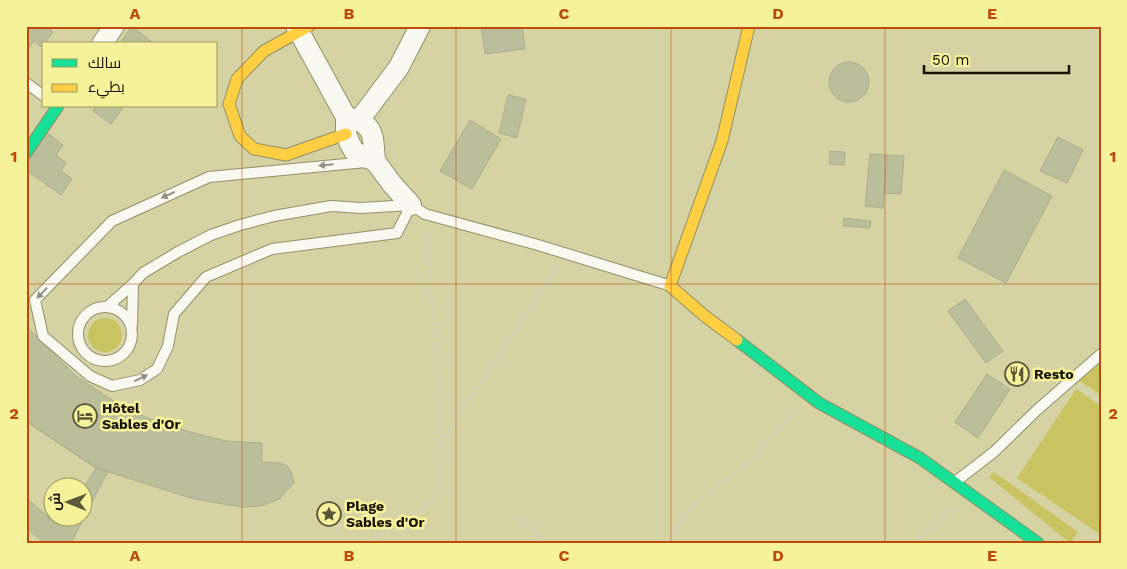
<svg xmlns="http://www.w3.org/2000/svg" width="1127" height="569" viewBox="0 0 1127 569" font-family="'Work Sans',Cairo,sans-serif">
<rect width="100%" height="100%" fill="#d5d3a4"/>
<!-- green -->
<path fill="#c9c461" d="M88 335a17 17 0 1 1 34 0a17 17 0 1 1-34 0Z
M1101,363V395L1078,380Z
M1076,389L1101,406V535L1017,478Z
M994,472L1078,532L1070,543L989,477Z"/>
<!-- building -->
<path fill="#babe9b" stroke="#abaf8c" fill-rule="evenodd" d="M26,26H47L53,32L42,47L34,41L28,49L26,47Z
M132,26L154,44H127L122,40Z
M481,26H522L525,49L485,54Z
M829 82a20 20 0 1 1 40 0a20 20 0 1 1-40 0Z
M508,95L526,99L517,138L499,133Z
M96,106H124L111,124L93,111Z
M470,120L501,139L472,189L440,171Z
M46,132L63,145L56,155L66,163L61,171L72,179L61,195L26,170V159Z
M1058,137L1083,150L1067,183L1040,171Z
M830,151L845,152L844,165L829,164Z
M870,154L887,155L883,208L865,206Z
M887,155L904,156L901,194L884,193Z
M1004,170L1052,196L1006,283L958,258Z
M844,218L871,221L870,228L843,226Z
M965,299L1003,351L986,363L948,311Z
M26,326L76,376L115,402L150,419L190,432L226,441L262,443V462L280,463L287,466L291,471L294,483L279,499L261,506L241,507L194,499L96,468L26,421Z
M987,374L1010,389L978,438L955,422Z
M26,421L96,468L108,471L71,543H45L26,528ZM52,486H82V516H52Z
M26,421L96,468L82,490V486H52V516H66L59,526L26,498Z"/>
<g fill="none" stroke-linecap="round" stroke-linejoin="round">
<!-- lane casing -->
<g stroke="#92906a" stroke-width="12">
<path id="lane" d="M26,83L44,96
M366,162L209,177L112,221L35,300L43,336L90,376L112,386L140,380L157,369L168,346L174,314L206,277L272,249L397,233L411,205
M78 334a27 27 0 1 1 54 0a27 27 0 1 1-54 0Z
M107,307L133,284L143,273L178,252L211,235L240,225L274,216L331,206L361,208L411,205L425,214L538,245L668,285
M132,325L133,284
M955,482L994,452L1037,410L1101,354"/>
</g>
<!-- street casing -->
<g stroke="#92906a" stroke-width="22">
<path id="street" d="M296,26L346,117V134L350,144L354,151L362,156L375,161C373,135 375,123 346,117
M102,44L114,26
M360,119L399,67L420,26
M375,161L392,184L411,205"/>
</g>
<!-- fast casing -->
<g stroke="#92906a" stroke-width="13">
<path id="fast" d="M26,153L58,106
M737,340L819,403L920,458L1038,543"/>
</g>
<!-- slow casing -->
<g stroke="#92906a" stroke-width="13">
<path id="slow" d="M309,26L264,51L237,79L229,104L240,136L254,149L286,155L346,134
M737,340L706,317L670,286L722,141L749,26"/>
</g>
<!-- path -->
<path stroke="#d2d1c3" stroke-width="3" stroke-dasharray="2.5 4" stroke-linecap="butt" d="M1082,389L1101,401
M441,443L559,265
M516,517L534,530L544,543
M363,543L374,539L436,499L441,460L436,352L426,227
M666,543L693,504L751,461L794,412
M915,543L951,508"/>
<!-- lane -->
<use href="#lane" stroke="#f9f8f1" stroke-width="10"/>
<!-- street -->
<use href="#street" stroke="#f9f8f1" stroke-width="20"/>
<!-- fast -->
<use href="#fast" stroke="#16e098" stroke-width="11"/>
<!-- slow -->
<use href="#slow" stroke="#ffcf43" stroke-width="11"/>
</g>
<!-- one-way arrows -->
<defs><path id="oneway-solid" d="M-6-.8H1V-3.2L6.5 0L1 3.2V.8H-6Z" transform="scale(1.25)"/></defs>
<g fill="#939185">
<use href="#oneway-solid" transform="translate(326 165) rotate(174)"/>
<use href="#oneway-solid" transform="translate(168 195) rotate(156)"/>
<use href="#oneway-solid" transform="translate(42 293) rotate(134)"/>
<use href="#oneway-solid" transform="translate(141 378) rotate(-26)"/>
</g>
<!-- grid -->
<path fill="none" stroke="#be4b0a" stroke-width="1" stroke-opacity="0.55" d="M242,26V543M456,26V543M671,26V543M885,26V543M26,284H1101"/>
<!-- icons -->
<defs>
<g id="restaurant-ring" transform="scale(1.25)"><circle r="9.5" fill="#f6f29c" stroke="#595739" stroke-width="1.5"/><path d="M-5-6h1v4h1v-4h1v4h1v-4h1v5L-1.5 .5V6h-2V.5L-5-1ZM5-6V6H3V1.5H1.5Q1.5-4 5-6Z" fill="#595739"/></g>
<g id="hotel-ring" transform="scale(1.25)"><circle r="9.5" fill="#f6f29c" stroke="#595739" stroke-width="1.5"/><path d="M-6-4.5h1.5V1H6V5H4.5V3h-9V5H-6ZM-4 0a1.8 1.8 0 1 1 3.6 0ZM.5 0V-2.5h3Q6-2.5 6 0Z" fill="#595739"/></g>
<g id="sight-ring" transform="scale(1.25)"><circle r="9.5" fill="#f6f29c" stroke="#595739" stroke-width="1.5"/><path d="M0-6L1.8-2.2L6-1.7L2.9 1.2L3.7 5.4L0 3.3L-3.7 5.4L-2.9 1.2L-6-1.7L-1.8-2.2Z" fill="#595739"/></g>
</defs>
<g fill-rule="evenodd">
<use href="#restaurant-ring" x="1017" y="374"/>
<use href="#hotel-ring" x="85" y="416"/>
<use href="#sight-ring" x="329" y="514"/>
</g>
<g text-anchor="middle" stroke-width="5" stroke-linejoin="round" paint-order="stroke">
<!-- poi labels -->
<g font-size="14" font-weight="bold" fill="#161400" stroke="#f6f29c" text-anchor="start">
<text x="1034" y="379">Resto</text>
<text x="102" y="413">Hôtel<tspan x="102" dy="16">Sables d'Or</tspan></text>
<text x="346" y="511">Plage<tspan x="346" dy="16">Sables d'Or</tspan></text>
</g>
</g>
<!-- border -->
<rect width="1127" height="569" fill="none" stroke="#f6f29c" stroke-width="55"/>
<!-- legend -->
<rect x="42" y="42" width="175" height="65" fill="#f6f29c" stroke="#9c995e"/>
<rect x="52" y="59" width="25" height="8" fill="#16e098" stroke="#9c995e"/>
<text x="88" y="68" font-size="15" fill="#161400">سالك</text>
<rect x="52" y="84" width="25" height="8" fill="#ffcf43" stroke="#9c995e"/>
<text x="88" y="92" font-size="15" fill="#161400">بطيء</text>
<!-- north arrow -->
<g transform="translate(68 502) rotate(271)"><circle r="24" fill="#f6f29c" stroke="#9c995e"/>
<path d="M0-4L9 19L0 12L-9 19Z" fill="#595739"/>
<text y="-8" font-size="14" font-weight="bold" text-anchor="middle" fill="#161400">ش</text>
</g>
<!-- scale -->
<path d="M924 65v8h145v-8" fill="none" stroke="#161400" stroke-width="2.5"/>
<text x="932" y="65" font-size="15" fill="#161400" stroke="#f6f29c" stroke-width="4" paint-order="stroke">50 m</text>
<rect x="28" y="28" width="1072" height="514" fill="none" stroke="#be4b0a" stroke-width="2"/>
<g font-size="16" text-anchor="middle" font-weight="bold" fill="#be4b0a">
<text x="135" y="19">A</text>
<text x="349" y="19">B</text>
<text x="564" y="19">C</text>
<text x="778" y="19">D</text>
<text x="992" y="19">E</text>
<text x="14" y="162">1</text>
<text x="1113" y="162">1</text>
<text x="14" y="419">2</text>
<text x="1113" y="419">2</text>
<text x="135" y="561">A</text>
<text x="349" y="561">B</text>
<text x="564" y="561">C</text>
<text x="778" y="561">D</text>
<text x="992" y="561">E</text>
</g>
</svg>
